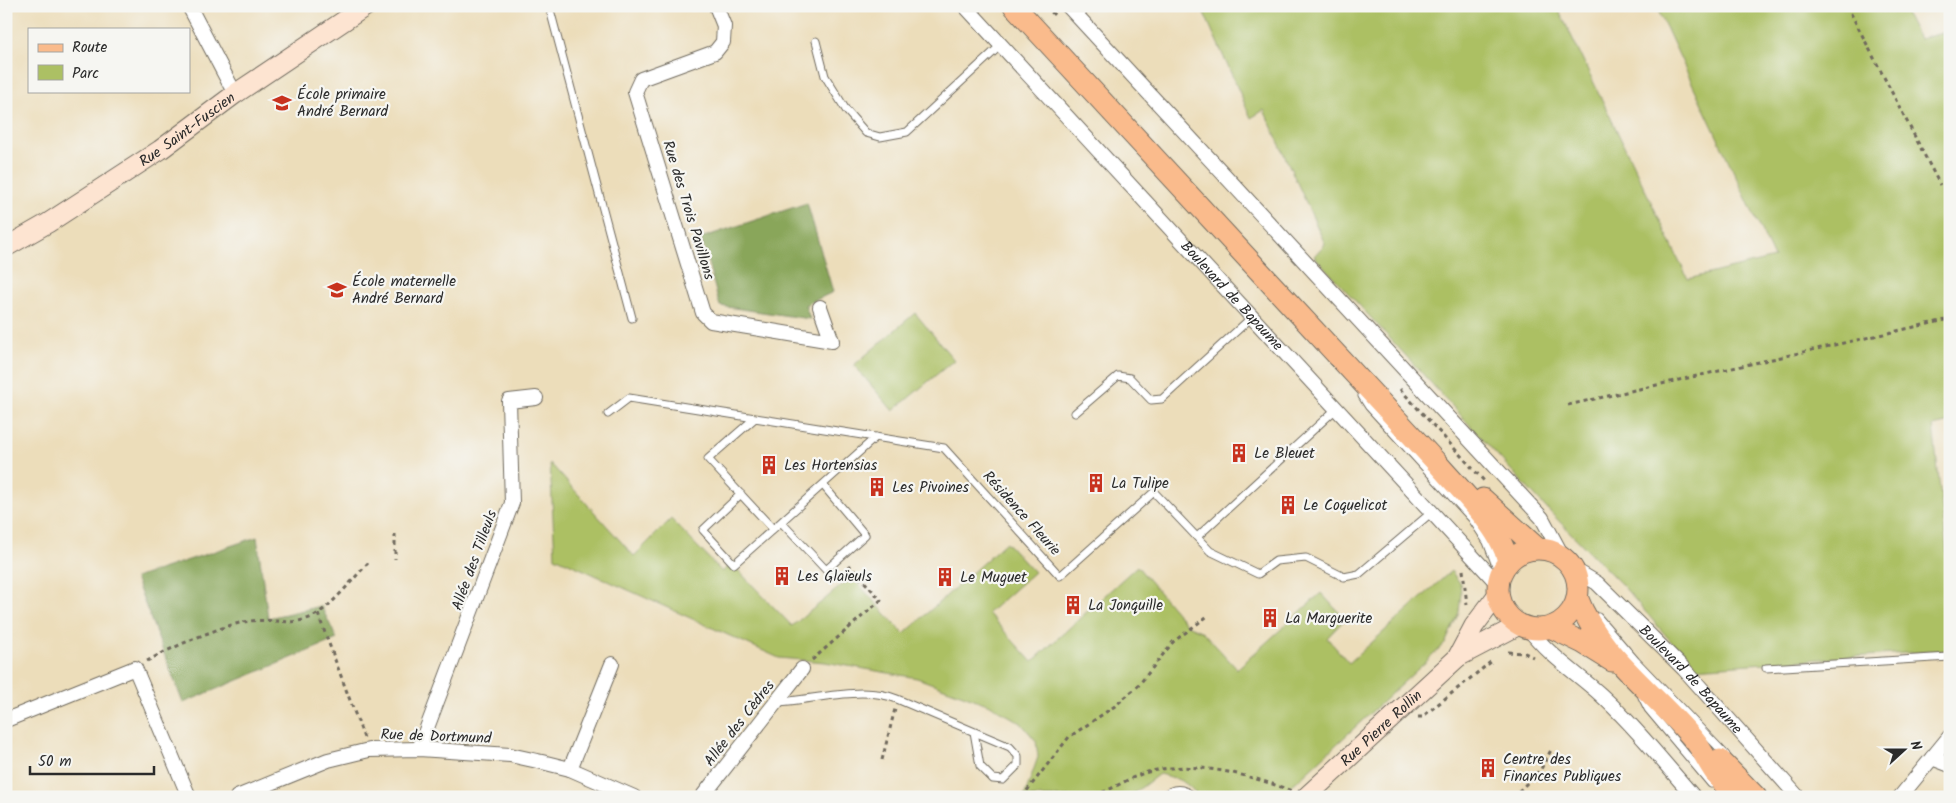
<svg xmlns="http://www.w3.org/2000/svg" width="1956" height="803" viewBox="0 0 1956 803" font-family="Kalam,sans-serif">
<rect width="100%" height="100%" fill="#f6f6f2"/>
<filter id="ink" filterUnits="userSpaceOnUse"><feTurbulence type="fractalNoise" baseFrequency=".02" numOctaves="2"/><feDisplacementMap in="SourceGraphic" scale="10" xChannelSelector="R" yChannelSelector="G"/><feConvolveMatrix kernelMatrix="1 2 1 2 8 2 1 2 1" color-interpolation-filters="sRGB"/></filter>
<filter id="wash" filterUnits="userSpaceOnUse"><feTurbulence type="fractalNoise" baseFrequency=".0096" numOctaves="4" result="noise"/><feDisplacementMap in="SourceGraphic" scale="20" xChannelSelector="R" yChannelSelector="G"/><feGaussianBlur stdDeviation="1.12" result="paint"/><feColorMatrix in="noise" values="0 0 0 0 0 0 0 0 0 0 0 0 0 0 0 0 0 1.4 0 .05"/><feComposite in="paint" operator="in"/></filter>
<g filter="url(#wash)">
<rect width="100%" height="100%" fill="#ecddba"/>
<!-- green -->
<path fill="#acc064" stroke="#6c7648" d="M1201,6H1557L1688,279L1774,258L1656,6H1902L1919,39L1950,31V422L1933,426L1950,580V650L1694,668L1624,587L1547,509L1314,256L1325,244L1264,110L1251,118Z
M915,313L954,360L893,411L854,365Z
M550,463L634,556L671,519L722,572L732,564L792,626L852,577L904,634L1006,542L1034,572L988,613L1032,662L1137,566L1187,625L1203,632L1237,669L1321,593L1345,619L1327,638L1349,663L1451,571L1460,583L1461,593L1459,612L1445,644L1297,781L1277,797H1198C1188,781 1176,778 1159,774L1129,797H1024L1038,757L1036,741L1021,723L990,705L917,678L825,662L779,658L555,557Z"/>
<!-- forest -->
<path fill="#89a65a" stroke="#5a6842" d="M807,203L833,292L805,305L810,319L720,306L701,238Z
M257,537L268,618L321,606L337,639L183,703L135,578Z"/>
</g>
<g filter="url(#ink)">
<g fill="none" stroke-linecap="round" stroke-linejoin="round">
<!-- lane casing -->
<g stroke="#6f695d" stroke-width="9">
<path id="lane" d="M549,6L632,318
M816,41L825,76L846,110L866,133L880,137L907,132L1001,45
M1362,396L1369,407L1472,519L1487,542L1500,576
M1075,413L1118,376L1130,378L1151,400L1162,399L1252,317
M608,414L629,398L944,448L1060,576L1154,492L1210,551L1258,574L1276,561L1306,558L1344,577L1359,574L1432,512
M755,418L708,459L773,529
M741,494L703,530L734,564L876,437
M781,522L826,570L865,535L823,485
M1197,537L1336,409
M1598,617L1636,661L1726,755
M1766,668L1950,657
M1642,697L1648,709L1711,784
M778,702C814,700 863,685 897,699L1010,747L1018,756V765L1003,780L993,779L980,766L974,732
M1162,797C1173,787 1183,787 1194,797"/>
</g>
<!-- street casing -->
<g stroke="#6f695d" stroke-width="16">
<g id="street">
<path d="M189,6L235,94"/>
<path d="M716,6L724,26L723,42L715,52L641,79L635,92L703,313L711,321L832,341L820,307"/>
<path id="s1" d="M965,6L1498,584"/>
<path d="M1068,6L1542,518L1564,559"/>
<path id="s2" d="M1574,573L1582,574L1597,583L1684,669L1798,797"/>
<path d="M1528,628C1549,656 1577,673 1601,695C1635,726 1664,763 1694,797"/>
<path d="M6,720L135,668L189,797"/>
<path d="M419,749L512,503L509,401L536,398"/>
<path d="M1932,758L1950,765"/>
<path d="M570,769L612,664"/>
<path d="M237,797L328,760L369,750L419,749L510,755L542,762L570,769L634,797"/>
<path d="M702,797L802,669"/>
<path d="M1900,797L1950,736"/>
</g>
</g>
<!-- secondary casing -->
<g stroke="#6f695d" stroke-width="21">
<g id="secondary">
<path id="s3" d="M6,247L48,223L160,150L235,94L366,6"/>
<path d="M1458,657L1519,625"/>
<path id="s4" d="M1306,797L1457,658L1474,626L1498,594"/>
</g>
</g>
<!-- primary casing -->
<g stroke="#6f695d" stroke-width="23">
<path id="primary" d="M1014,6L1437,463C1459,489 1504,531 1508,563
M1483,499L1538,549
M1498 589a40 40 0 1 1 80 0a40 40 0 1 1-80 0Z
M1577,597C1599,656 1657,694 1695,741C1703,751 1708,763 1716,774C1721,782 1729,789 1736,797
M1550,627L1583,643L1612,661
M1720,760L1756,797"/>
</g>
<!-- path -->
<path stroke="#6f695d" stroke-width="3" stroke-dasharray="4 4" stroke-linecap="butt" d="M1046,6L1056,17
M1847,6L1940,185
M1400,389L1485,482
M1568,405L1950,319
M395,534V559
M1463,570L1467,605
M318,614L364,738
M1508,652L1525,653L1533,657
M812,660L881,600L849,565
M147,661C173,647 221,625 250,621C274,618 295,628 317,614C332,605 355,577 368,563
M1418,717H1422L1492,661
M882,760L895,709
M1022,797L1069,737L1115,706L1138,686L1173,642L1209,615
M1087,797C1107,793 1121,782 1139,775C1185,757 1247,774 1292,791
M1513,797L1541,769L1551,750"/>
<!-- lane -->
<use href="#lane" stroke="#fff" stroke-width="7"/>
<!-- street -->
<use href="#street" stroke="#fff" stroke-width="14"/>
<!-- secondary -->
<use href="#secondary" stroke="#fde4d1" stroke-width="19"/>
<!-- primary -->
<use href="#primary" stroke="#fabb8c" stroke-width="21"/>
</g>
</g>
<!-- icons -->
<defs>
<g id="school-bare" transform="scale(1.5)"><path d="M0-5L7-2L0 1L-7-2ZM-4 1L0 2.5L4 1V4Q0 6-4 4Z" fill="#c8321e" stroke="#f6f6f2" stroke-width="2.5" paint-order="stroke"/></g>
<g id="building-bare" transform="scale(1.5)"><path d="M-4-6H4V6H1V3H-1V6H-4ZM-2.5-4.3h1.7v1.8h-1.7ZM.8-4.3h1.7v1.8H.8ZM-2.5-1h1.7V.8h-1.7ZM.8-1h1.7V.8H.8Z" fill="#c8321e" stroke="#f6f6f2" stroke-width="2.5" paint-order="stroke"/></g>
</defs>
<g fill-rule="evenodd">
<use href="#school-bare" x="282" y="103"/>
<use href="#school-bare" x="337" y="290"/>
<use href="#building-bare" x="1239" y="453"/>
<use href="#building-bare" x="769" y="465"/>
<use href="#building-bare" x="1096" y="483"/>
<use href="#building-bare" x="877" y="487"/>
<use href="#building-bare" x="1288" y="505"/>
<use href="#building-bare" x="782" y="576"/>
<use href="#building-bare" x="945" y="577"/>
<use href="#building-bare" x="1073" y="605"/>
<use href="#building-bare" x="1270" y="618"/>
<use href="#building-bare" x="1488" y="768"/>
</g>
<g text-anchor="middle" stroke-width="4.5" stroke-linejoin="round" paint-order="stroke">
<!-- poi labels -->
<g font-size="15" fill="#2b2b2b" stroke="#f6f6f2" text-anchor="start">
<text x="297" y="99">École primaire<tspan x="297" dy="17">André Bernard</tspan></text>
<text x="352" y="286">École maternelle<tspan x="352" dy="17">André Bernard</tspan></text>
<text x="1254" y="458">Le Bleuet</text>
<text x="784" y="470">Les Hortensias</text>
<text x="1111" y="488">La Tulipe</text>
<text x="892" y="492">Les Pivoines</text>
<text x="1303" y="510">Le Coquelicot</text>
<text x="797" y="581">Les Glaïeuls</text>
<text x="960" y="582">Le Muguet</text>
<text x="1088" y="610">La Jonquille</text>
<text x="1285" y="623">La Marguerite</text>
<text x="1503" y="764">Centre des<tspan x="1503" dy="17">Finances Publiques</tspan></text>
</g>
<!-- street labels -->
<g font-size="15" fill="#2b2b2b" stroke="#f6f6f2">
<text dy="5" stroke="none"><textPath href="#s3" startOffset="216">Rue Saint-Fuscien</textPath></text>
<text transform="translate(689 210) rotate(73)" y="5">Rue des Trois Pavillons</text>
<text dy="5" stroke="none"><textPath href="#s1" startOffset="394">Boulevard de Bapaume</textPath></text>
<text transform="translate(1022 513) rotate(48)" y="5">Résidence Fleurie</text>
<text transform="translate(474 560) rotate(-70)" y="5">Allée des Tilleuls</text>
<text dy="5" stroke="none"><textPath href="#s2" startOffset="160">Boulevard de Bapaume</textPath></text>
<text transform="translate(739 723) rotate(-52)" y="5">Allée des Cèdres</text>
<text dy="5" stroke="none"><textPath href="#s4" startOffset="102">Rue Pierre Rollin</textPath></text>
<text transform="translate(436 736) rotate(2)" y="5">Rue de Dortmund</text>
</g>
</g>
<!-- margin -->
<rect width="1956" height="803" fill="none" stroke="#f6f6f2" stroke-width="25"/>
<!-- legend -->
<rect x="28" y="28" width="162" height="65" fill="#f6f6f2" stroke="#a5a5a2"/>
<rect x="38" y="44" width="25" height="8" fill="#fabb8c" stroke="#a5a5a2"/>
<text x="72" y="52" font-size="15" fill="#2b2b2b">Route</text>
<rect x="38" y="65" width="25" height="15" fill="#acc064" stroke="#a5a5a2"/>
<text x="72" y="78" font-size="15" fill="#2b2b2b">Parc</text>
<!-- north arrow -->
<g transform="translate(1904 750) rotate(69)" stroke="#f6f6f2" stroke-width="4" paint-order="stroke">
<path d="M0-4L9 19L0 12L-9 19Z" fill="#2b2b2b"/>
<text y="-8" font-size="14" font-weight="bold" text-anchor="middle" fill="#2b2b2b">N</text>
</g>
<!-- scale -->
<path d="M30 766v8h124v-8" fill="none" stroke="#2b2b2b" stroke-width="2.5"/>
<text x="38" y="766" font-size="15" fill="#2b2b2b" stroke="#f6f6f2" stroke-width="4" paint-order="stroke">50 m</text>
</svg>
